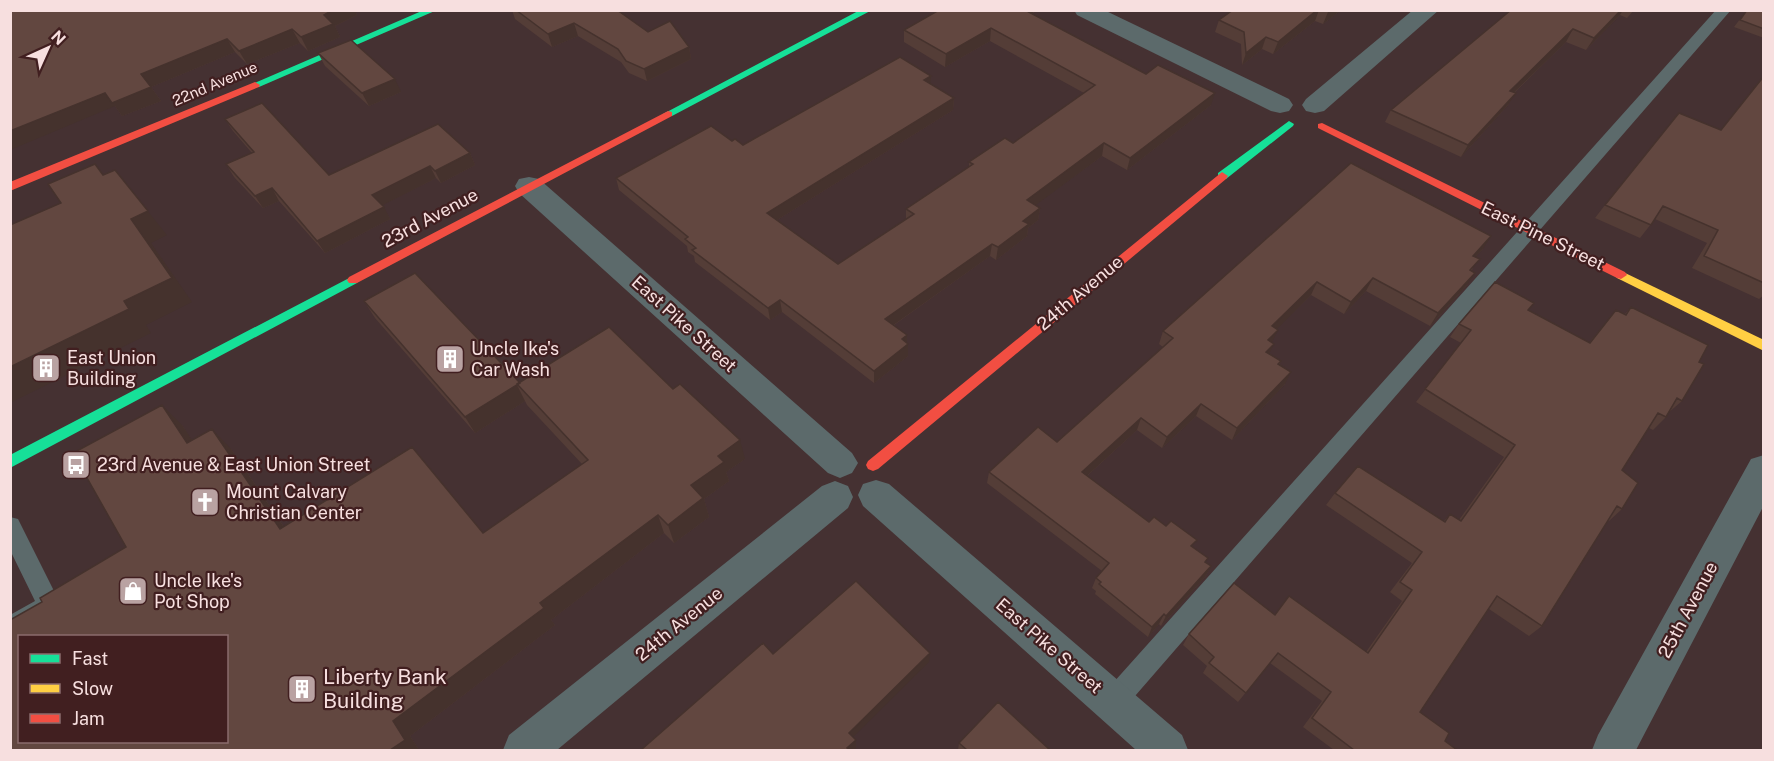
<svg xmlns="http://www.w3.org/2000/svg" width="1774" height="761" viewBox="0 0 1774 761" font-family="'Public Sans',sans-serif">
<rect width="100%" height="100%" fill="#453132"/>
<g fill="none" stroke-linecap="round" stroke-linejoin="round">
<!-- lane -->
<path fill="#5c6a6b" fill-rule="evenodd" d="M1716,10H1731L1122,711L1113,714L1104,711L1101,702L1104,693Z
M10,517L18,519L61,605L57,613L10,639V615L35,601L10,550Z"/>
<!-- street -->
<path fill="#5c6a6b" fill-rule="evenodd" d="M1074,10H1104L1289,99L1293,105L1289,111L1280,113L1271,111L1077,15Z
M1413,10H1439L1324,111L1315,113L1306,111L1302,105L1306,99Z
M529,177L539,179L852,453L858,463L852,473L840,478L828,473L519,193L515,186L519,179Z
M1764,455V505L1636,750H1592L1598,735L1751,459Z
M876,480L889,484L1182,735L1188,750H1136L863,506L858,495L863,484Z
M835,481L848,486L853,497L848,508L557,750H503L509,735L822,486Z"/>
<!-- fast -->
<path fill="#16e098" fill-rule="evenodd" d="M424,10H437L259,87H251L250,85Z
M860,10H872L672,116H664L663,114Z
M1289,121L1294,124L1293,126L1226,179H1218V173Z
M353,276L357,277L359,280L357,283L10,468V455Z"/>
<!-- slow -->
<path fill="#ffcf43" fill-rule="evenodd" d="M1621,271L1764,340V351L1617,278L1615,275L1617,272Z"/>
<!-- jam -->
<path fill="#f24e42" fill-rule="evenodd" d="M255,82L260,85L259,87L10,191V182Z
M668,111L672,112V116L357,283H349L347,280L349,277Z
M1322,123L1625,272L1627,275L1621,279L1617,278L1318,128V124Z
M1222,172L1228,176L1226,179L878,469L873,471L868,469L866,465L868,461Z"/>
</g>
<!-- wall -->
<path fill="#543d37" d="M10,10H355L357,15L335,26L340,37L308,51L300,43L247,64L235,52L151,87L161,101L122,116L115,106Z
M512,10H617L648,32L689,47L691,59L647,81L629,73L621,62L578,36L552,47L515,19Z
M939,10H1037L1032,14L1146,74L1211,105L1127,170L1102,156L1035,205L1040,208L1038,220L1028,228L1027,236L996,260L990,256L894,325L908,344V356L874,383L782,312L770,320L695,262L694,256L688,252L687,246L619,190L616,178L732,141L743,145L931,84L954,98L953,110L777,220L838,264L906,220V209L969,167V162L1013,143L1084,93L990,41L945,67L904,42V30Z
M1233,10H1341L1323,24L1315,21L1273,54L1262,49L1242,65L1241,44L1215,32L1219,20Z
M1511,10H1634L1627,18L1620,15L1586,50L1566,42L1514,93L1508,105L1461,157L1385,122L1391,110Z
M1747,10H1764V38L1734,27Z
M318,53L401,92L369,106L325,66Z
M1764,75V295L1759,299L1692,268L1707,243L1655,219L1640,238L1595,218L1605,205L1721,130Z
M225,119L329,175L470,153L475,165L441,183L436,178L382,205L390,219L325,253L279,201L263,208L234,177L226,164L252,153L233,131Z
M1351,163L1483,249L1475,257L1472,271L1467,285L1430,326L1366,291L1344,314L1311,295L1276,329L1272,342L1269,354L1281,361L1279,365L1285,384L1232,440L1196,416L1162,448L1137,430L1087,476L1149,522L1193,547L1206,563L1211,566L1205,577L1161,626L1159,624L1148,637L1095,594L1096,591L1092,588L1096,578L1102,571L987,483L989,472L1057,442L1163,347L1159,344L1163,331Z
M364,301L520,383L745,459L726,472L729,481L704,499L709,517L674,543L664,533L551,620L555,625L410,736L419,750H10L42,602L126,547L182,425L192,441L231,449L284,527L483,533L582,464L527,405L525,401L475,433L375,318Z
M1534,303L1528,310L1589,343L1616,310L1625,314L1631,307L1699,362L1682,401L1668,413L1666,417L1653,430L1649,428L1622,470V509L1609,521L1608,520L1542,626L1529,636L1489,609L1420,712L1445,741L1457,750H1334L1303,727L1322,701L1270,663L1238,702L1203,673L1207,666L1183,645L1189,634L1275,615L1366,652L1402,601L1390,592L1412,563L1326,505L1335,493L1444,521L1450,514L1459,520L1504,457L1416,402L1461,343L1450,337L1459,324Z
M959,743L1050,750H958Z"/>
<!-- shaded-wall -->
<path fill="#45322d" d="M333,10H355L357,15L335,26L340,37L308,51L301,37L324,15Z
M1021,10H1037L1020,21Z
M1317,10H1319L1315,21L1273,54L1278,42Z
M1330,10H1341L1323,24L1328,12Z
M1621,10H1623L1620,15L1586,50L1594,38Z
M574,23L578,36L552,47L548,34Z
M991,28L990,41L945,67L946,54Z
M292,29L300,43L247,64L239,51Z
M1573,29L1566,42L1503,103L1510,91Z
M1266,37L1262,49L1242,65L1246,53Z
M227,39L235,52L151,87L161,101L122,116L115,106L10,150V131L105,93L141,74Z
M689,47L691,59L647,81L644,69Z
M931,76L930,88L924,80Z
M395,79L401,92L369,106L362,93Z
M1215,93L1211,105L1127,170L1130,158Z
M1516,93L1508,105L1461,157L1468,145Z
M954,98L953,110L769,225L767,213Z
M1104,143L1102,156L1025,213L1027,200Z
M470,153L475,165L441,183L435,171Z
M430,166L436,178L379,207L372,195Z
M115,170L167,235L151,243L192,302L146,325L151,333L10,403V367L124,301L131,219Z
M272,188L279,201L263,208L255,196Z
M384,207L390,219L325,253L317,241Z
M1040,208L1038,220L1028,228L1027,236L996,260L998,247L1023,221Z
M1491,236L1483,249L1465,268L1473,256Z
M992,244L990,256L885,331V319Z
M1475,273L1467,285L1430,326L1438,313Z
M1373,278L1366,291L1344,314L1351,302Z
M1317,282L1311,295L1267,339L1272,326Z
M780,300L782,312L770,320L768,308Z
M1278,330L1272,342L1262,352L1268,340Z
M907,335V345L908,344V356L874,383V371L902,339Z
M1274,344L1268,356L1266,352Z
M1291,372L1285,384L1232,440L1237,428Z
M517,385L525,401L475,433L465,417Z
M1201,404L1196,416L1162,448L1167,437Z
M162,405L182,425L207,463L187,443Z
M1141,418L1137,430L1079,483L1082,472Z
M212,429L231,449L298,548L280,529Z
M740,440L745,459L726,472L729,481L704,499L709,517L674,543L668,525L691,485L718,456Z
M658,515L664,533L551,620L555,625L410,736L419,750H390L393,721L540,603Z
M1211,566L1205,577L1161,626L1166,616Z
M1164,614L1159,624L1148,637L1152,627Z
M930,653L929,662L849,741V733Z
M856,740V748L854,750H848L847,748Z"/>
<!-- building -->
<path fill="#624740" stroke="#45322d" stroke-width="1.5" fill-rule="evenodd" d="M10,10H333L324,15L333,24L301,37L292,29L239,51L227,39L141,74L151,87L112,103L105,93L10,131Z
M516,10H617L648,32L670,21L689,47L644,69L626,61L618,49L574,23L548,34Z
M939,10H1025L1146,74L1158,65L1215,93L1130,158L1104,143L1027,200L1040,208L1023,221L1029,224L998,247L992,244L885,319L907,335L902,339L908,344L874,371L780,300L768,308L692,250L696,248L685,239L688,237L616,178L711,126L732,141L735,139L743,145L900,57L931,76L924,80L954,98L767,213L838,264L914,214L906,209L973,164L969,162L1005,138L1013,143L1095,85L991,28L946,54L904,30Z
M1233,10H1317L1278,42L1266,37L1246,53L1244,32L1219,20Z
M1511,10H1621L1594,38L1573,29L1510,91L1516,93L1468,145L1391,110Z
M1747,10H1764V29L1740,20Z
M351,40L395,79L362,93L318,53Z
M1764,76V283L1704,256L1718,230L1663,206L1651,225L1605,205L1679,113L1721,130Z
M262,103L329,175L438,124L470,153L435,171L430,166L372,195L384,207L317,241L272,188L255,196L226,164L254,152L225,119Z
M1351,163L1491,236L1473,256L1480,259L1470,270L1475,273L1438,313L1373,278L1351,302L1317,282L1272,326L1278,330L1268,340L1274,344L1266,352L1281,361L1278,364L1291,372L1237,428L1201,404L1167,437L1141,418L1082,472L1149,522L1154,517L1166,526L1171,521L1197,540L1191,546L1208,558L1205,562L1211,566L1166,616L1164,614L1152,627L1099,584L1101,582L1096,578L1109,563L989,472L1038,427L1057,442L1173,338L1163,331Z
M95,164L103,175L115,170L148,211L131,219L172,278L124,301L129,309L10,367V225L61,203L48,184Z
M415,273L520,383L465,417L364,301Z
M1495,282L1534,303L1528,310L1590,343L1616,310L1626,315L1631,307L1708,345L1699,362L1704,364L1682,401L1677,398L1666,417L1658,413L1622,470L1638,483L1622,509L1617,506L1542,626L1497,596L1420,712L1449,733L1445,741L1457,750H1354L1312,718L1331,692L1278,653L1246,693L1209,663L1214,657L1189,634L1234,583L1275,615L1289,596L1368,653L1412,590L1400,582L1422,552L1335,493L1358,466L1445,522L1450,514L1461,521L1515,445L1425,389L1471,330L1459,324Z
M609,327L673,389L680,384L740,440L718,456L724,462L691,485L703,498L668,525L658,515L540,603L544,608L393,721L405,740L390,750H10V620L42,602L40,598L126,547L73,453L162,405L187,443L212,429L280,529L412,447L483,533L588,460L517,384ZM20,636H226V741H20Z
M856,581L930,653L849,733L856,740L847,748L850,750H641L763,643L773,654Z
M998,702L1050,750H967L959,743Z"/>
<!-- icons -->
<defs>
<g id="building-square" transform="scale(1.5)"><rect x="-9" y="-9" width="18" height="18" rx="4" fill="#b9a2a2" stroke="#411f20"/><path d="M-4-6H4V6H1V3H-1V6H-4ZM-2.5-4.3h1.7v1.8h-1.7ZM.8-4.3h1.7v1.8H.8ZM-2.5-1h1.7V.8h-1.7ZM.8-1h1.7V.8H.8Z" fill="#fff"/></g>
<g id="bus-square" transform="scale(1.5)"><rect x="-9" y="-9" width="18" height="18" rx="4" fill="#b9a2a2" stroke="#411f20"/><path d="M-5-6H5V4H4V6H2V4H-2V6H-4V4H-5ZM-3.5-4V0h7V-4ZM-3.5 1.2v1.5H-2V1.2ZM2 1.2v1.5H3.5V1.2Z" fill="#fff"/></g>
<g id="church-square" transform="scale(1.5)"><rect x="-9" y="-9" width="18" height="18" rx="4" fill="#b9a2a2" stroke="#411f20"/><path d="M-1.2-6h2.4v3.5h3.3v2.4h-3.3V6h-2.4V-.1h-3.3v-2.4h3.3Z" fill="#fff"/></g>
<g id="shop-square" transform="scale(1.5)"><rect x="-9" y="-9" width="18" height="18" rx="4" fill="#b9a2a2" stroke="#411f20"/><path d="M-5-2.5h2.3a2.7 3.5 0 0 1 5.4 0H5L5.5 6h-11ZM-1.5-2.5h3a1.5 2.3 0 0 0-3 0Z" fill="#fff"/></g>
</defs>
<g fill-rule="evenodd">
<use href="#building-square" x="450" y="359"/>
<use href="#building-square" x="46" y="368"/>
<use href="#bus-square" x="76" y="465"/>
<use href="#church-square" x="205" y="502"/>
<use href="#shop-square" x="133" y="591"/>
<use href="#building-square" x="302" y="689"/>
</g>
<g text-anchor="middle" stroke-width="4.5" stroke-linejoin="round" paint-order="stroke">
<!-- far-street labels -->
<g font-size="15" fill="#f7dfdf" stroke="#411f20">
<text transform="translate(215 84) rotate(-23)" y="5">22nd Avenue</text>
</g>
<!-- street labels -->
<g font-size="18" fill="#f7dfdf" stroke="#411f20">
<text transform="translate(430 218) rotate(-28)" y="6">23rd Avenue</text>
<text transform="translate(1543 236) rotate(26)" y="6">East Pine Street</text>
<text transform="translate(1080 293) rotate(-40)" y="6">24th Avenue</text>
<text transform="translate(684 324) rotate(42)" y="6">East Pike Street</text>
<text transform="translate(1688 610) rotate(-62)" y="6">25th Avenue</text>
<text transform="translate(679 624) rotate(-39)" y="6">24th Avenue</text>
<text transform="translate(1049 646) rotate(41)" y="6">East Pike Street</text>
</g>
<!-- poi labels -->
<g font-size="18" fill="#f7dfdf" stroke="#411f20" text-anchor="start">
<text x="471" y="355">Uncle Ike's<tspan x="471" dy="21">Car Wash</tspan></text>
<text x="67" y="364">East Union<tspan x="67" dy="21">Building</tspan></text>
<text x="97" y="471">23rd Avenue &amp; East Union Street</text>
<text x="226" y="498">Mount Calvary<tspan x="226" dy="21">Christian Center</tspan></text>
<text x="154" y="587">Uncle Ike's<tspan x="154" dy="21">Pot Shop</tspan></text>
</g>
<!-- near-poi labels -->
<g font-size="21" fill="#f7dfdf" stroke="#411f20" text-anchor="start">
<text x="323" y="684">Liberty Bank<tspan x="323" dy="24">Building</tspan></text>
</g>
</g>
<!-- border -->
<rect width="1774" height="761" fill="none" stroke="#f7dfdf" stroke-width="24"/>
<!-- legend -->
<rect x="18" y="635" width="210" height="108" fill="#411f20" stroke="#8a6c6c" stroke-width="1.5"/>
<rect x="30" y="654" width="30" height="9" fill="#16e098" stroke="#8a6c6c" stroke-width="1.5"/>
<text x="72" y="665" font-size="18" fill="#f7dfdf">Fast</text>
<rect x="30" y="684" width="30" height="9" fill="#ffcf43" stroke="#8a6c6c" stroke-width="1.5"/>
<text x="72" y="695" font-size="18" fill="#f7dfdf">Slow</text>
<rect x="30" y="714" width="30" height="9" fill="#f24e42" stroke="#8a6c6c" stroke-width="1.5"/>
<text x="72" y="725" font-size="18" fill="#f7dfdf">Jam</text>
<!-- north arrow -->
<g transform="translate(48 48) rotate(45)" stroke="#411f20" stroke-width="4.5" paint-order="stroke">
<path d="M0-4.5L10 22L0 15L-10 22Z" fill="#f7dfdf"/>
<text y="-9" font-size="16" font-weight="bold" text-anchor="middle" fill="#f7dfdf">N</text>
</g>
</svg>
